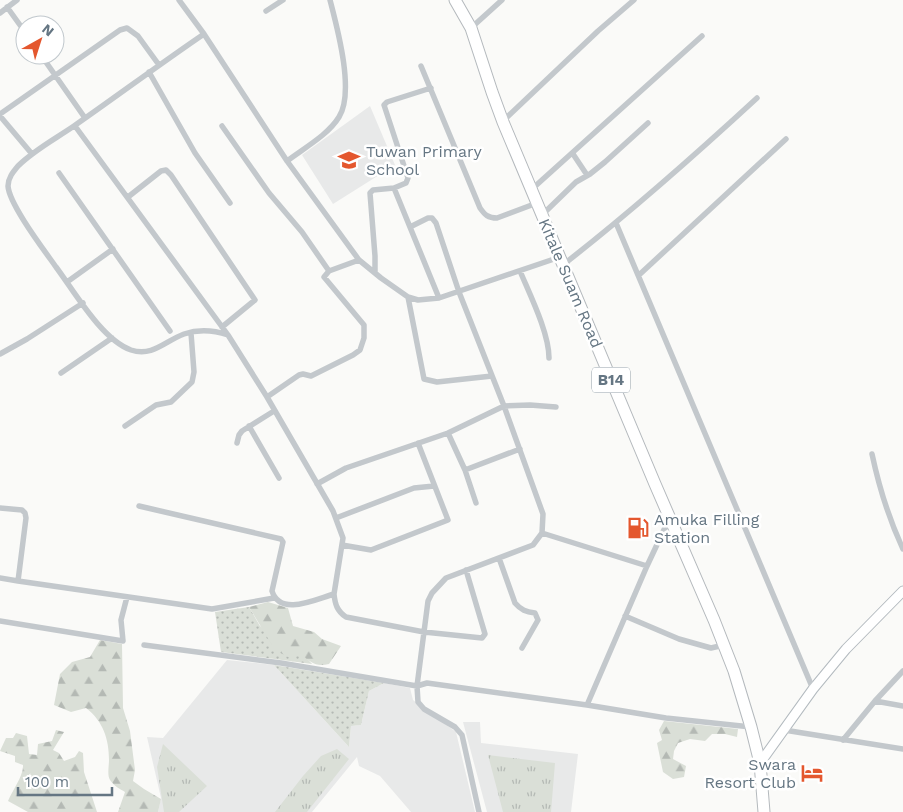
<svg xmlns="http://www.w3.org/2000/svg" width="903" height="812" viewBox="0 0 903 812" font-family="'Work Sans',sans-serif">
<defs>
<pattern id="grass-dots" width="8" height="8" patternUnits="userSpaceOnUse" patternTransform="scale(1.25)"><rect width="8" height="8" fill="#dadfd7"/><path d="M2 2h.1M6 6h.1" fill="none" stroke="#b4b9b4" stroke-width="1.8" stroke-linecap="round"/></pattern>
<pattern id="forest-firs" width="22" height="20" patternUnits="userSpaceOnUse" patternTransform="scale(1.25)"><rect width="22" height="20" fill="#dadfd7"/><path d="M5 1l3.5 6h-7zM16 11l3.5 6h-7z" fill="#b4b9b4"/></pattern>
<pattern id="park-tufts" width="24" height="20" patternUnits="userSpaceOnUse" patternTransform="scale(1.25)"><rect width="24" height="20" fill="#dadfd7"/><path d="M3 7l-1-3M5 7V3M7 7l1-3M15 17l-1-3M17 17v-4M19 17l1-3" fill="none" stroke="#b4b9b4"/></pattern>
</defs>
<rect width="100%" height="100%" fill="#fafaf8"/>
<!-- built -->
<path fill="#e8e9e9" d="M370,106L395,165L333,204L302,155Z
M227,660L274,665L349,747L351,726L361,725L369,691L384,683L410,688L413,700L456,732L475,812H411L380,776L359,766L357,757L312,812H158L161,798L147,737L163,738Z
M463,722H480L481,743L578,754L571,812H487Z"/>
<!-- grass -->
<path fill="url(#grass-dots)" d="M249,607L260,626L302,653L312,664L221,652L215,612Z
M274,665L384,683L369,691L361,725L351,726L349,747Z"/>
<!-- forest -->
<path fill="url(#forest-firs)" d="M268,602L288,608L293,626L314,632L322,639L341,646L329,664C316,667 311,663 301,654L290,658L275,650L249,607Z
M100,640L122,644L123,708L130,731L135,770L133,781L144,789L161,799L158,812H118L125,792C120,789 114,786 110,780C107,775 109,766 109,760C109,739 103,721 86,708L71,712L54,705L60,674L72,662L90,657Z
M664,721L738,729L737,737L725,734H712L705,741L690,739L678,743L674,751L673,759L686,766L684,777L673,779L663,772L657,743L662,740L659,730Z
M56,730L64,732L53,750L59,753L64,761L75,757L79,751L83,753L84,772L97,812H28L8,801C12,791 24,775 23,765L15,762V756L0,751L6,738H13L16,733L27,736L29,754L37,755L38,744L52,741Z"/>
<!-- park -->
<path fill="url(#park-tufts)" d="M163,744L207,786L179,812H164L157,767Z
M337,749L349,759L307,812H275L303,776L321,756Z
M488,755L555,763L551,812H503Z"/>
<g fill="none" stroke-linecap="round" stroke-linejoin="round">
<!-- secondary casing -->
<g stroke="#b3babf" stroke-width="11">
<path id="secondary" d="M760,763L813,689L846,649L903,591"/>
</g>
<!-- highway casing -->
<g stroke="#b4b9bd" stroke-width="13">
<path id="highway" d="M455,0L471,28L492,92L503,122L655,484L714,620L734,671L751,727L760,763L764,812"/>
</g>
<!-- street -->
<path stroke="#c3c8cc" stroke-width="5.5" d="M179,0L204,34L287,161L359,260L381,278L408,297L418,300L439,298L560,257
M7,7L25,32
M266,11L283,0
M0,13L17,0
M471,28L502,0
M204,34C160,64 117,96 74,126C55,139 34,150 18,166C13,172 8,178 8,186C9,204 44,250 56,267C74,291 102,340 131,350C153,357 165,341 184,334C199,329 213,330 228,335
M41,55L85,118
M421,66L480,208C485,215 488,218 497,218L537,203
M149,72L195,153L230,203
M0,114L120,30L127,28L138,36L159,65
M0,116L32,154
M503,121L598,31L634,0
M75,126L228,335L267,397L333,511L343,538L334,594C335,604 337,611 346,617L424,632L482,638L485,634L466,570
M222,126L269,193L302,232L329,271
M573,154L587,175
M287,161C304,148 328,135 339,117C355,92 337,27 330,0
M59,173L170,331
M394,188L439,298
M532,189L702,36
M128,197L161,171L166,170L171,175L255,300L222,327
M543,214L576,182L590,174L605,162L648,123
M616,223L813,689
M410,227L428,218H432L436,223L459,292L504,406L543,514L542,533L533,545L446,578L432,593L428,601L417,686L418,702L424,709L455,727L462,735L479,812
M564,264C631,212 694,156 757,98
M520,271C530,295 549,333 549,358
M375,273V256L370,193L373,190L394,188L406,183L408,178L384,105L387,102L431,88
M639,275L786,139
M67,282L113,249
M408,297L424,379L437,382L492,376
M0,354L27,339L83,303
M61,373L112,338
M267,397L299,375L303,374L311,376L353,355L360,350L364,338V325L324,277L329,271L359,260
M125,426L156,405L171,402L192,382L194,372L191,333
M249,426L279,478
M448,433L465,470L476,503
M237,443L239,435L242,431L274,411
M872,454C879,487 889,519 903,549
M465,470L520,449
M317,484L346,468L448,433L504,406L530,405L556,407
M139,506L281,539L283,542L272,591C280,617 316,599 334,594
M0,508L22,510L25,513L26,518L18,581L0,578
M336,518L414,488L434,486
M542,533L647,566
M342,545L371,550L448,520L418,443
M499,558L515,603C521,610 526,612 535,613L538,620L522,648
M18,581L212,609L274,598
M625,616L679,639L711,648L724,645
M0,621L123,641L121,620L127,597
M144,645L281,663L417,686L427,683L587,705L666,718L751,727
M875,701L903,706
M587,705L647,566L669,519
M784,730L903,749
M843,740L875,701L903,671"/>
<!-- secondary -->
<use href="#secondary" stroke="#fff" stroke-width="9"/>
<!-- highway -->
<use href="#highway" stroke="#fff" stroke-width="11"/>
</g>
<!-- icons -->
<defs>
<g id="school-bare" transform="scale(1.725)"><path d="M0-5L7-2L0 1L-7-2ZM-4 1L0 2.5L4 1V4Q0 6-4 4Z" fill="#e4572e" stroke="#fff" stroke-width="2.5" paint-order="stroke"/></g>
<g id="fuel-bare" transform="scale(1.725)"><path d="M-5.5-6h7V0h2V4h1.3V-2.5L3-4.5l.8-.8L6-3V5H2.5V1h-1V6h-7ZM-4.2-4.7v3.2H.2V-4.7Z" fill="#e4572e" stroke="#fff" stroke-width="2.5" paint-order="stroke"/></g>
<g id="hotel-bare" transform="scale(1.725)"><path d="M-6-4.5h1.5V1H6V5H4.5V3h-9V5H-6ZM-4 0a1.8 1.8 0 1 1 3.6 0ZM.5 0V-2.5h3Q6-2.5 6 0Z" fill="#e4572e" stroke="#fff" stroke-width="2.5" paint-order="stroke"/></g>
</defs>
<g fill-rule="evenodd">
<use href="#school-bare" x="349" y="160"/>
<use href="#fuel-bare" x="638" y="528"/>
<use href="#hotel-bare" x="812" y="773"/>
</g>
<g text-anchor="middle" stroke-width="5" stroke-linejoin="round" paint-order="stroke">
<!-- shield labels -->
<rect fill="#fff" stroke="#939fa8" stroke-width="1" x="592" y="367.5" width="38" height="25" rx="4"/>
<g font-size="15" font-weight="bold" fill="#657683">
<text x="611" y="385">B14</text>
</g>
<!-- poi labels -->
<g font-size="16" fill="#657683" stroke="#fff" text-anchor="start">
<text x="366" y="157">Tuwan Primary<tspan x="366" dy="18">School</tspan></text>
<text x="654" y="525">Amuka Filling<tspan x="654" dy="18">Station</tspan></text>
<text x="796" y="770" text-anchor="end">Swara<tspan x="796" dy="18">Resort Club</tspan></text>
</g>
<!-- street labels -->
<g font-size="16" fill="#657683" stroke="#fff">
<text transform="translate(571 283) rotate(67)" y="6">Kitale Suam Road</text>
</g>
</g>
<!-- north arrow -->
<g transform="translate(40 40) rotate(39)"><circle r="24" fill="#ffffff" stroke="#c1c8cd"/>
<path d="M0-4L9 19L0 12L-9 19Z" fill="#e4572e"/>
<text y="-8" font-size="14" font-weight="bold" text-anchor="middle" fill="#657683">N</text>
</g>
<!-- scale -->
<path d="M18 787v8h94v-8" fill="none" stroke="#657683" stroke-width="2.5"/>
<text x="25" y="787" font-size="15" fill="#657683" stroke="#ffffff" stroke-width="4" paint-order="stroke">100 m</text>
</svg>
